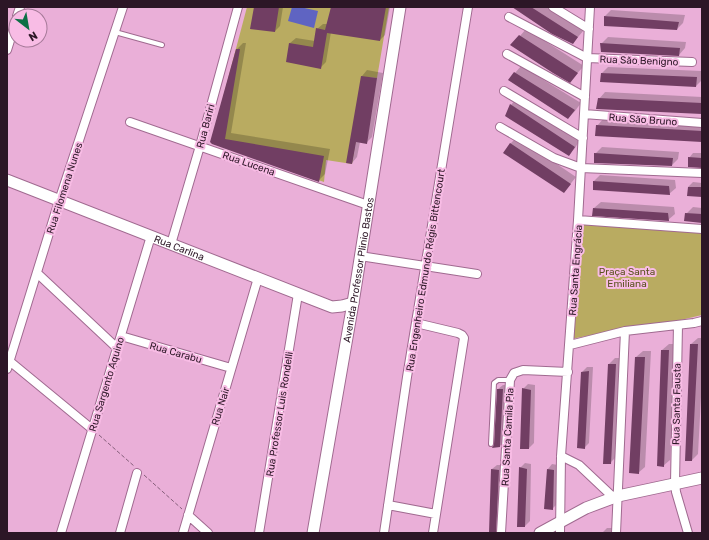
<svg xmlns="http://www.w3.org/2000/svg" width="709" height="540" viewBox="0 0 709 540" font-family="Rubik,sans-serif">
<rect width="100%" height="100%" fill="#eaafd8"/>
<!-- green -->
<path fill="#b9ab61" d="M247,7H389L377,78L366,77L352,164L326,160L324,182L211,143Z
M581,223L702,231V315L672,322L643,325L571,339Z"/>
<!-- water -->
<path fill="#5f64c2" d="M292,7H300L318,11L314,28L288,21Z"/>
<!-- shadow -->
<path fill="#0003" d="M255,7H283L280,26L275,31Z
M332,7H390L385,35L380,40L331,32L326,62L321,67L287,61L290,43L296,38L315,41L317,29L323,24H328Z
M514,7H548L584,30L573,43Z
M611,10L685,15L683,23L677,29L605,16Z
M526,29L584,66L570,81L520,36Z
M608,37L686,42L685,48L679,55L601,44Z
M243,43H246L231,133L330,149L325,174L319,180L215,144L237,49Z
M521,66L581,103L575,111L568,118L509,80Z
M608,67L702,71V80L696,86L602,73Z
M367,70L383,73L372,137L366,143L360,142L357,157L352,163L347,162L362,76Z
M605,92L702,97V113L599,99Z
M517,98L580,140L575,148L569,155L511,105Z
M603,119L702,125V141L597,126Z
M517,137L576,177L564,192L510,144Z
M602,147L679,152L678,159L672,165L595,154Z
M693,153H702V167L689,158Z
M600,175L675,180L676,188L669,194L594,181Z
M693,182L702,183V196L688,195V187Z
M601,202L674,207L675,214L668,220L594,208Z
M693,207L702,208V222L686,214Z
M698,338H702V378L698,454L692,460L691,344Z
M669,344H675L670,460L663,466L662,350Z
M643,351H651L645,467L638,473L636,357Z
M615,358H622L617,456L610,463L609,364Z
M587,367H593L589,443L584,448L582,372Z
M528,384L535,385L534,443L529,448L523,389Z
M503,385H508L504,442L500,446L498,389Z
M525,463L531,464L530,521L525,526L520,468Z
M552,464L558,465L557,504L552,509L548,469Z
M497,465H504L500,533H490L492,469Z
M607,528H612L611,533H602Z"/>
<!-- building -->
<path fill="#713e63" d="M254,7H279L275,32L250,29Z
M331,7H386L380,41L327,33L321,69L286,62L289,43L313,47L316,28L325,30Z
M512,7H531L578,37L573,44L552,34Z
M604,16L679,22L677,30L604,26Z
M519,35L578,73L570,83L553,73L510,45Z
M600,43L680,48L679,56L601,52Z
M236,49H240L225,139L324,156L319,182L212,144L210,142Z
M514,72L575,110L568,119L508,80Z
M601,73L697,77L696,87L600,82Z
M361,76L377,78L367,144L356,142L352,164L346,163Z
M598,98L702,103V114L596,109Z
M510,104L575,147L569,156L505,116Z
M596,125L702,131V142L595,136Z
M510,143L571,184L564,193L503,153Z
M594,153L673,158L672,166L594,163Z
M688,157L702,158V168L688,167Z
M593,181L669,186L670,195L593,190Z
M688,187H702V197L687,196Z
M593,208L668,213L669,221L592,216Z
M685,213L702,214V223L684,221Z
M690,344H698L692,461H685Z
M661,350H669L664,467L657,466Z
M635,357H645L639,474L629,473Z
M608,364H616L611,464H603Z
M589,371L585,449L577,448L581,372Z
M522,388L531,390L529,449H520Z
M497,389H503L500,447L492,448L494,444Z
M519,467L527,469L525,527H517Z
M491,469L499,470L496,533H489Z
M547,469L554,470L553,510L544,509Z"/>
<g fill="none" stroke-linecap="round" stroke-linejoin="round">
<!-- lane casing -->
<g stroke="#a06a90" stroke-width="6">
<path id="lane" d="M115,32L162,45
M491,444L494,383L498,380H510"/>
</g>
<!-- street casing -->
<g stroke="#a06a90" stroke-width="10">
<path id="street" d="M553,7L589,29
M17,16L20,7
M509,17L587,58L692,62
M7,50L16,21
M507,54L585,97
M504,91L583,138
M584,114L702,123
M130,122L368,205
M500,127L554,158L581,168L702,173
M578,220L702,229
M171,244L200,146L238,7
M360,256L477,274
M37,273L117,348
M416,323L458,333L462,335L464,338L433,533
M678,325L675,483L676,492L688,533
M121,336L231,368
M570,345L625,331L694,323L702,321
M7,359L92,429
M7,369L59,201L123,7
M561,456L579,465L614,498
M388,505L436,514
M188,515L208,533
M61,533L151,236
M120,533L137,473
M183,533L258,278
M259,533L298,294
M384,533L407,377L468,7
M501,533L510,380L514,373L523,370L568,372
M560,533L561,456L578,220L590,7
M616,533L625,331"/>
</g>
<!-- secondary casing -->
<g stroke="#a06a90" stroke-width="13">
<g id="secondary">
<path id="s1" d="M7,180L332,307L342,306L353,303"/>
<path id="s2" d="M313,533L353,303L400,7"/>
<path d="M540,533L586,508L618,496L702,478"/>
</g>
</g>
<!-- path -->
<path stroke="#865f7b" stroke-width="1" stroke-dasharray="4 2" stroke-linecap="butt" d="M99,435L134,466
M144,475L182,509"/>
<!-- lane -->
<use href="#lane" stroke="#fff" stroke-width="4"/>
<!-- street -->
<use href="#street" stroke="#fff" stroke-width="8"/>
<!-- secondary -->
<use href="#secondary" stroke="#fff" stroke-width="11"/>
</g>
<g text-anchor="middle" stroke-width="4" stroke-linejoin="round" paint-order="stroke">
<!-- street labels -->
<g font-size="10" fill="#2c1626" stroke="#f8bce5">
<text transform="translate(639 60) rotate(2)" y="4">Rua São Benigno</text>
<text transform="translate(643 119) rotate(4)" y="4">Rua São Bruno</text>
<text transform="translate(205 126) rotate(-75)" y="4">Rua Bariri</text>
<text transform="translate(249 163) rotate(19)" y="4">Rua Lucena</text>
<text transform="translate(64 188) rotate(-72)" y="4">Rua Filomena Nunes</text>
<text dy="4" stroke="none"><textPath href="#s1" startOffset="185">Rua Carlina</textPath></text>
<text dy="4" stroke="none"><textPath href="#s2" startOffset="267">Avenida Professor Plinio Bastos</textPath></text>
<text transform="translate(425 270) rotate(-81)" y="4">Rua Engenheiro Edmundo Régis Bittencourt</text>
<text transform="translate(575 270) rotate(-86)" y="4">Rua Santa Engrácia</text>
<text transform="translate(176 352) rotate(16)" y="4">Rua Carabu</text>
<text transform="translate(106 384) rotate(-73)" y="4">Rua Sargento Aquino</text>
<text transform="translate(676 404) rotate(-89)" y="4">Rua Santa Fausta</text>
<text transform="translate(220 406) rotate(-73)" y="4">Rua Nair</text>
<text transform="translate(279 414) rotate(-81)" y="4">Rua Professor Luis Rondelli</text>
<text transform="translate(507 437) rotate(-87)" y="4">Rua Santa Camila Pia</text>
</g>
<!-- park labels -->
<g font-size="10" fill="#5b5220" stroke="#f8bce5">
<text x="627" y="275">Praça Santa<tspan x="627" dy="12">Emiliana</tspan></text>
</g>
</g>
<!-- border -->
<rect width="709" height="540" fill="none" stroke="#2c1626" stroke-width="16"/>
<!-- north arrow -->
<g transform="translate(28 28) rotate(149)"><circle r="19" fill="#f8bce5" stroke="#a67a99"/>
<path d="M0-3L7 15L0 10L-7 15Z" fill="#0c7046"/>
<text y="-6" font-size="11" font-weight="bold" text-anchor="middle" fill="#2c1626">N</text>
</g>
</svg>
